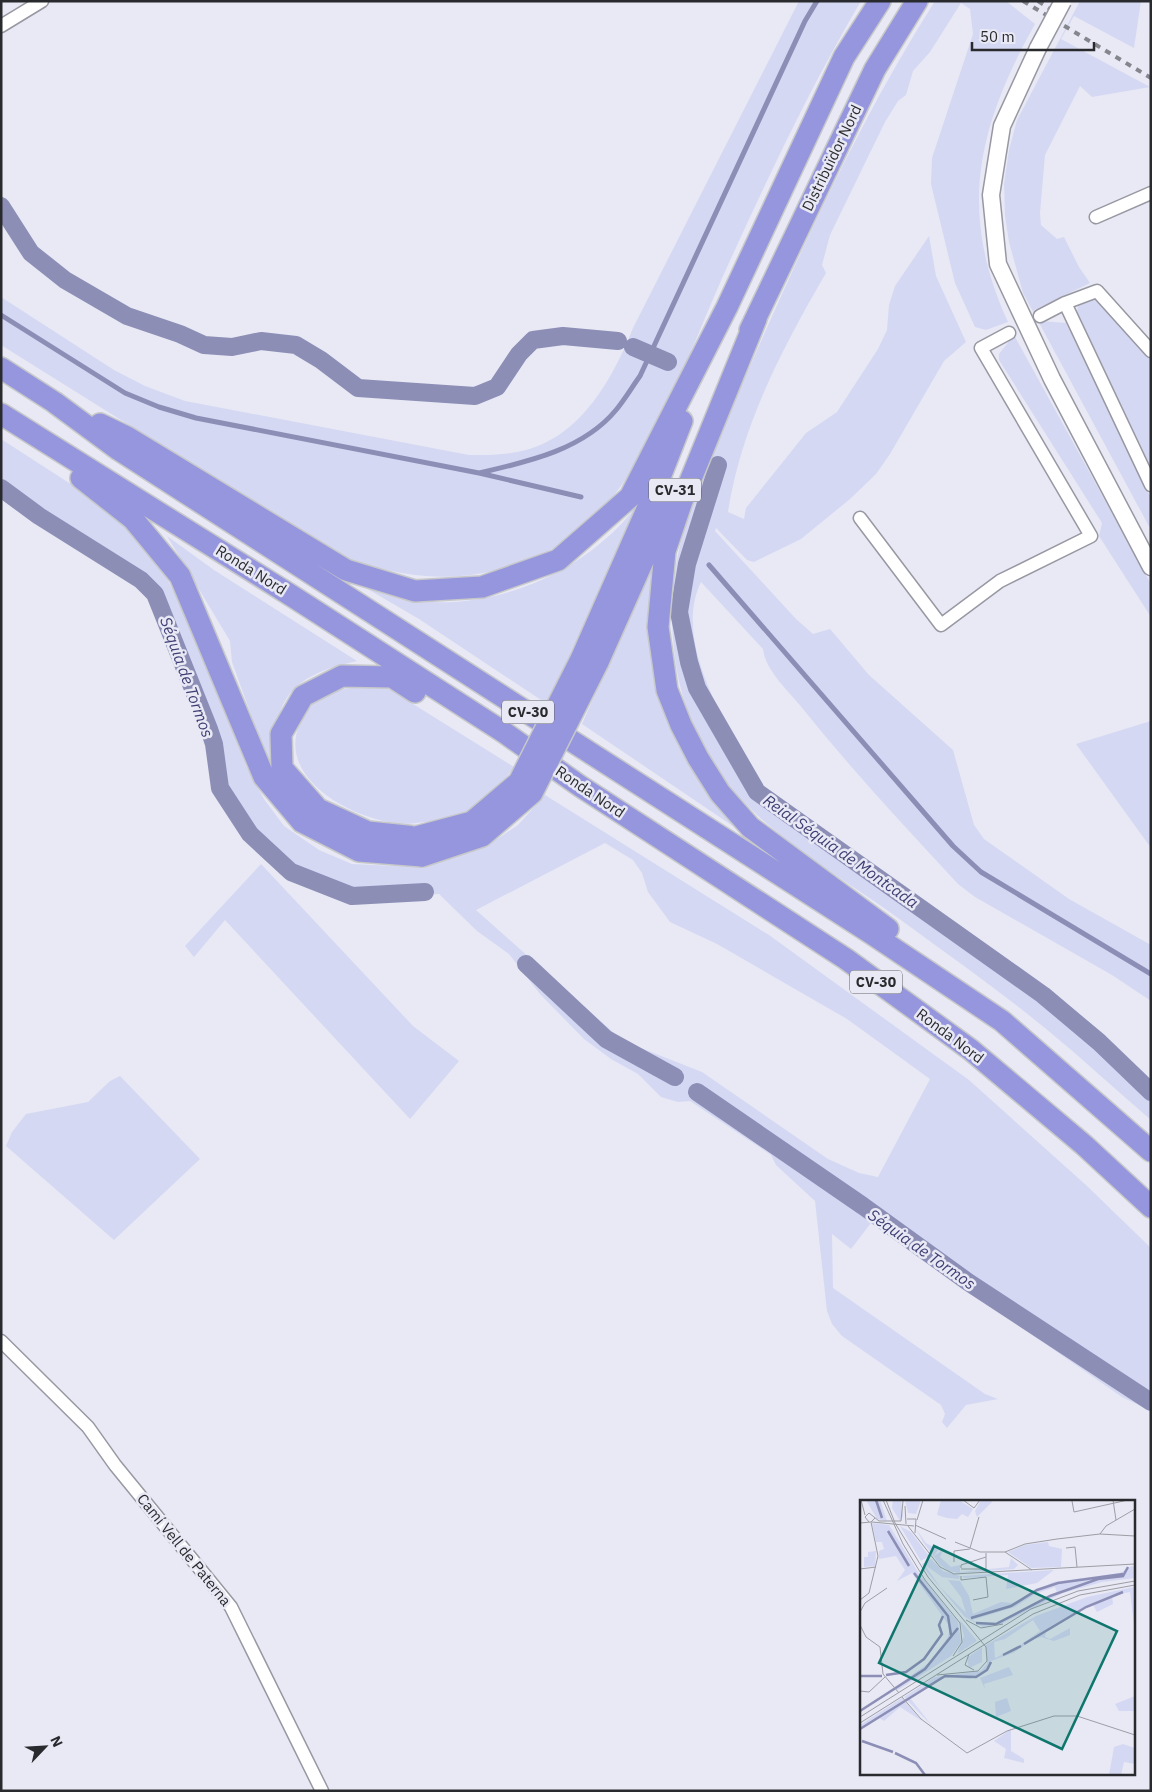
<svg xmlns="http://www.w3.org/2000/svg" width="1152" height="1792" viewBox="0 0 1152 1792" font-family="'IBM Plex Sans',sans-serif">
<rect width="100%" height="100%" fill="#e8e9f4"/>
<!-- green -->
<path fill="#d5d8f3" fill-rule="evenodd" d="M799,1H861C811,86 769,175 728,265C690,347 647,484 572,537C550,552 527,562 501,569C440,585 390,575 332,552L1,345V297L114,370L145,386L185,401L469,455C488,455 507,455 526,450C582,435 613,378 633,328Z
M935,1H1006L1035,24C978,126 957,211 1008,322L986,330L975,327L955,283L931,184L932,158L973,34L970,9L961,3L930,52L913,71L906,95L898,101L885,122L830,235L822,265L826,273C783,347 741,426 728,512L744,519L746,508L806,433L837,412L878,349L887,330L889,305L895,286L929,236L936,276L966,342L944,361L890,454L876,474L850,499L801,539L754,562L747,560L716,528L715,531L796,619L813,634L830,629L869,675L953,750L974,825L984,839L1069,899L1151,945V1001L1112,975L975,897L958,884C905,827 852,770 803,709C789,691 766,672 763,649L701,582C671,643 730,731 760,783L1073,1011L1151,1081V1120C1117,1091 1085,1061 1051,1033C1004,994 954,959 905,923C840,875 763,836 716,768C679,714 667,645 674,581C681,513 714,451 740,389C797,258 858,122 935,1Z
M1080,1H1141L1134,48L1074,16L1061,39L1150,87L1092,97L1080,86L1045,155L1040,213L1041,225L1057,239L1064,237L1079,267L1090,283L1034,310L1042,321L1066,323L1151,498V530L1023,293L1009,242L1005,216L1004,184L1009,150L1017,120Z
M1089,298L1095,299L1104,305L1151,354V472L1076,314L1079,303Z
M1014,335L1151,584V617L1099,536L1102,523L999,360V354Z
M1,439L97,501L129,528L165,575L190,623L247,768L264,799L284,826L319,850L352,864L396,866L425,863L497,839L518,825L545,795L769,935L969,1080L1087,1186L1151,1248V1411L1122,1397L871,1223L851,1249L832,1234L833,1288L985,1394L998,1399L966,1405L947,1428L942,1422L945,1414L941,1405L842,1336L832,1324L827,1311L815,1201L776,1165L771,1155L690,1101L678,1102L661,1097L638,1074L611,1059L584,1039L540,994L509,954L477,931L439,894L352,898L290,874L253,840L230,816L215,789L207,747L150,597L143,588L1,495ZM605,843L633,860L642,873L648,892L670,922L717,944L847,1019L930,1079L878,1177L859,1173L828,1159L702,1072L623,1041L476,910Z
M648,487L547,704L419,619L366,588C377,591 388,596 399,598C479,615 570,580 624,521C633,511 640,498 648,487Z
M167,536L214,570L357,661C290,676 275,697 272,765L261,743L232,662L230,641Z
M658,549C643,616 646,672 675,735C683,752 691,770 703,785C719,805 740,824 758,843L582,724Z
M372,686L389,689L514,767C503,782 491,798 475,808C462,818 440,821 425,822C415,823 404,825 394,823C350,817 276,778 300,723C313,691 341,688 372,686Z
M1151,721V848L1076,744Z
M261,864L413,1026L459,1061L410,1119L225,920L194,957L185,946Z
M120,1076L200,1159L114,1240L6,1146L12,1132L26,1114L88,1102L110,1081Z"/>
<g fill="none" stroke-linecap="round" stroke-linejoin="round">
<!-- stream -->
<path stroke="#8c8eb6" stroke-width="5" d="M1,315L125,393L159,407L196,418L479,473L581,497
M479,473C527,462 583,450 616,410C625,399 632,387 640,376L805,21L817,1
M709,565L953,846L981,872L1151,974"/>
<!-- canal -->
<path stroke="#8c8eb6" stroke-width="18" d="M1,206L31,253L65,280L127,316L180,334L204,345L232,347L261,341L296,345L321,360L358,388L475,396L497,387L519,354L533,340L563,336L618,341
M633,347L668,362
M718,465L687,564L679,612L689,662L697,688L757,792L1043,995L1099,1042L1151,1092
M1,488L39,516L141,580L155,594L209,729L214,744L220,788L250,834L291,872L352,896L425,892
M526,964L606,1039L675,1077
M697,1092L863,1206L968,1282L1151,1402"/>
<!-- minor casing -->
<g stroke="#9798a2" stroke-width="15">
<path id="minor" d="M1,26L42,1
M1096,217L1151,193
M1065,303L1151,485
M1040,316L1065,303L1097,291L1151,351
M860,518L941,625L1000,581L1091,536L981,348L1009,333
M1,1341L88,1427L115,1465L231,1607L322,1791"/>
</g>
<!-- tertiary casing -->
<g stroke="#9798a2" stroke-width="19">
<path id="tertiary" d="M1038,48L1002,126L991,195L998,264L1052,379L1151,567"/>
</g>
<!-- trunk casing -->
<g stroke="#c7c8c9" stroke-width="24">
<path id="trunk" d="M756,319L682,501L665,551L658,627L667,690L681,725L698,758L720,793L750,827L888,929
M750,330L875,69L917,1
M1,368L54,402L119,450L872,934L1002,1021L1151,1151
M1,414L292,596L505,733L580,786L846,959L971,1050L1084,1145L1151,1207
M100,424L127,437L346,570L415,591L482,587L558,560L630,497L727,307L844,57L880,1
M81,478L133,519L180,576L264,777L302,822L359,851L422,856
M581,659L652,498L682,421
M598,662L668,505
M415,692L392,677L342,676L303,696L281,734L282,768L318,809L368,832L416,837"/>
</g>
<!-- minor -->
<use href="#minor" stroke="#fff" stroke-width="12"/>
<!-- tertiary -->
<use href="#tertiary" stroke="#fff" stroke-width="16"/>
<!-- trunk -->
<use href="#trunk" stroke="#9696de" stroke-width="21"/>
<!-- rail -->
<path stroke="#85868d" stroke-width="4" stroke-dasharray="6 6" stroke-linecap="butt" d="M1023,1L1151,78
M1038,1L1063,17"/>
<!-- tertiary-bridge casing -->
<g stroke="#9798a2" stroke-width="19" stroke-linecap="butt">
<path id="tertiary-bridge" d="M1038,48L1063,1"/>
</g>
<!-- trunk-bridge casing -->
<g stroke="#c7c8c9" stroke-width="24" stroke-linecap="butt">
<path id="trunk-bridge" d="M416,837L472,822L519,782L581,659
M422,856L482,836L532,793L598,662"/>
</g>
<!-- tertiary-bridge -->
<use href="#tertiary-bridge" stroke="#fff" stroke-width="16"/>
<!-- trunk-bridge -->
<use href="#trunk-bridge" stroke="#9696de" stroke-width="21"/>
</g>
<g text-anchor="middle" stroke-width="5" stroke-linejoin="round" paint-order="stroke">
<!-- shield labels -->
<g fill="#e8e9f4" stroke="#626369" stroke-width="1">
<rect x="649" y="478.5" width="52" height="23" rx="4"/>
<rect x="502" y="700.5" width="52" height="23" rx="4"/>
<rect x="850" y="970.5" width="52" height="23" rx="4"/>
</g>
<g font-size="14" font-weight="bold" fill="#292a2e">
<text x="675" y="495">CV-31</text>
<text x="528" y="717">CV-30</text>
<text x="876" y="987">CV-30</text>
</g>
<!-- street labels -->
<g font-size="15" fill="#292a2e" stroke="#e8e9f4">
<text transform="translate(832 158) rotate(-64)" y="5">Distribuïdor Nord</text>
<text transform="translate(251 570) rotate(32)" y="5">Ronda Nord</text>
<text transform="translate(590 792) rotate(34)" y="5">Ronda Nord</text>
<text transform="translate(950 1036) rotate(37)" y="5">Ronda Nord</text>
<text transform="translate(184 1550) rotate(51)" y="5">Camí Vell de Paterna</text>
</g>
<!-- water labels -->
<g font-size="16" font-style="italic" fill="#3f3e74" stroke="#e8e9f4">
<text transform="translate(187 677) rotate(70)" y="6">Séquia de Tormos</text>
<text transform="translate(841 851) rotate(35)" y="6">Reial Séquia de Montcada</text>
<text transform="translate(922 1249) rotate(35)" y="6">Séquia de Tormos</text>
</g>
</g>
<!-- overview -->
<g transform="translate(860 1500)">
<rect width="275" height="275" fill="#e8e9f4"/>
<path d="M6,0H20L27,21L17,19ZM33,0H41L43,16L40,21L32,8ZM45,0H61L56,14L48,13ZM81,0H99L113,9L108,17L102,14L97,19L87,18L77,15ZM121,0H134L117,17L115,11ZM12,23L29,25L58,72L98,122L101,142L91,156L38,190L35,187L69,163L88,137L90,127L52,73L37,81L45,70L36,56L19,59V51L24,49L22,42H16ZM40,26L51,32L69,56L61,61ZM56,29L66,43L78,50L74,56L83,50L80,57L91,67L100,65V72L149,67L151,58L158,65L154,69L98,73L89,71L80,65L63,42ZM188,42L189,46L202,49L201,67L171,68L148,52L165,45ZM16,51L15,66L4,67V57H8V52ZM71,59L83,71L100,76L99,79L82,77L65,65L80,87L106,113L101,97L88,80L100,81L109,96L113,114L141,102L152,103L193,82L260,73L272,66L275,67V78L242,82L203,93L141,124L123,127L105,117L67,72L62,64ZM195,87L197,93L135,123H119L112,120L155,107L175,94ZM194,70L177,83L146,89L148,75L104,78L102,76ZM274,87L275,133L270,92L252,95L253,104L237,112L233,105L228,107L186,132L185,137L190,139L210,128V135L194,141L181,137L174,139L153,153L131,161L122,175L110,179L86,177L50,198L73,227L44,197L75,177L121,171L127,164L126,145L176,116L227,97ZM173,120L180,131L155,149L135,158L134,142L145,139ZM100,120L117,141L97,154L104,136ZM122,147V162L109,168L107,158ZM149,167L153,175L124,184L125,189L120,178ZM275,196V211H259L255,204ZM42,198L62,221L40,207L24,221L18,217L0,229V225ZM147,198L151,211L136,217L135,202ZM151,229V251L164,259V263L144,258L146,249L134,241ZM263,244L275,248V264L264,262L261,275H249L254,247Z" fill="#d5d8f3" fill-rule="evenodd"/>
<path fill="none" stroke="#8c8eb6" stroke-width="2.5" d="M16,0L22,18M28,31L49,66M54,73L88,116L91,135M111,118L151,106L177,90L198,83L263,74M116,123L136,124L190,96L238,79L263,76L268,67M164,144L226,107L263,92M143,155L161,146M26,175L46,172L64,159L82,134L79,125L83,116M0,176H22M0,211L65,169L98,128M0,229L85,176L116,177L127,170L131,162M2,241L33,252M35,253L56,263L65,275"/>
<path fill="none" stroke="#9c9da5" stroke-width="1" d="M1,0L5,15M23,0L43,44L65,80L100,123L102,142L93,156M26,0L35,23L68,77L126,147L127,161L118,171L77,175M103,0L114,8L120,0M253,0L256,20M212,1L214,12L268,0M45,6L46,24M47,19H56L55,33M57,20L63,0M9,22L5,17L9,13L19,21H41L43,1M12,22L54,26M0,23L11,22L15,18M55,25L86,39M48,26L80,67L94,74L275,64M240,34L246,26L275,9M95,42L120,52H145L172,70M110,48L119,17M206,48L215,47L217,67M145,52L165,44L197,39L240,34L275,36M94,62V51L110,49M101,68V65L126,57M0,69L16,67M101,69H126V53M101,76V80L126,77L128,97L113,100M0,100L9,93L18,56L11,22M0,112L5,103L27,88M106,120L121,128L143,124M0,125L6,137L20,147L23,174L39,193M109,154L105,165L114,170M0,191L9,192L25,177M42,197L61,219L107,253L147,231L194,216H217L275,235M0,217L171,109L218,91L275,81M0,223L173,114L220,95L275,85"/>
<path fill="#0f766e" fill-opacity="0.15" stroke="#0f766e" stroke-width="2.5" d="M74,46L257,131L202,249L19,163Z"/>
<rect width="275" height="275" fill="none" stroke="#292a2e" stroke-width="2.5"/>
</g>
<!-- border -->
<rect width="1152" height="1792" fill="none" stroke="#292a2e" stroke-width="5"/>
<!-- north arrow -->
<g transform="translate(45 1747) rotate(65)" stroke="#e8e9f4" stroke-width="4" paint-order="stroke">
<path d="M0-4L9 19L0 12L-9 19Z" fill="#292a2e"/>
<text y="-8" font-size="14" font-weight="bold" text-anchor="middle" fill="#292a2e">N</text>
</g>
<!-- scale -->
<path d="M972 42v8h122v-8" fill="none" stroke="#292a2e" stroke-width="2.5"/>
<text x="980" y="42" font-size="15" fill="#292a2e" stroke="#e8e9f4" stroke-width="4" paint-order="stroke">50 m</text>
</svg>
